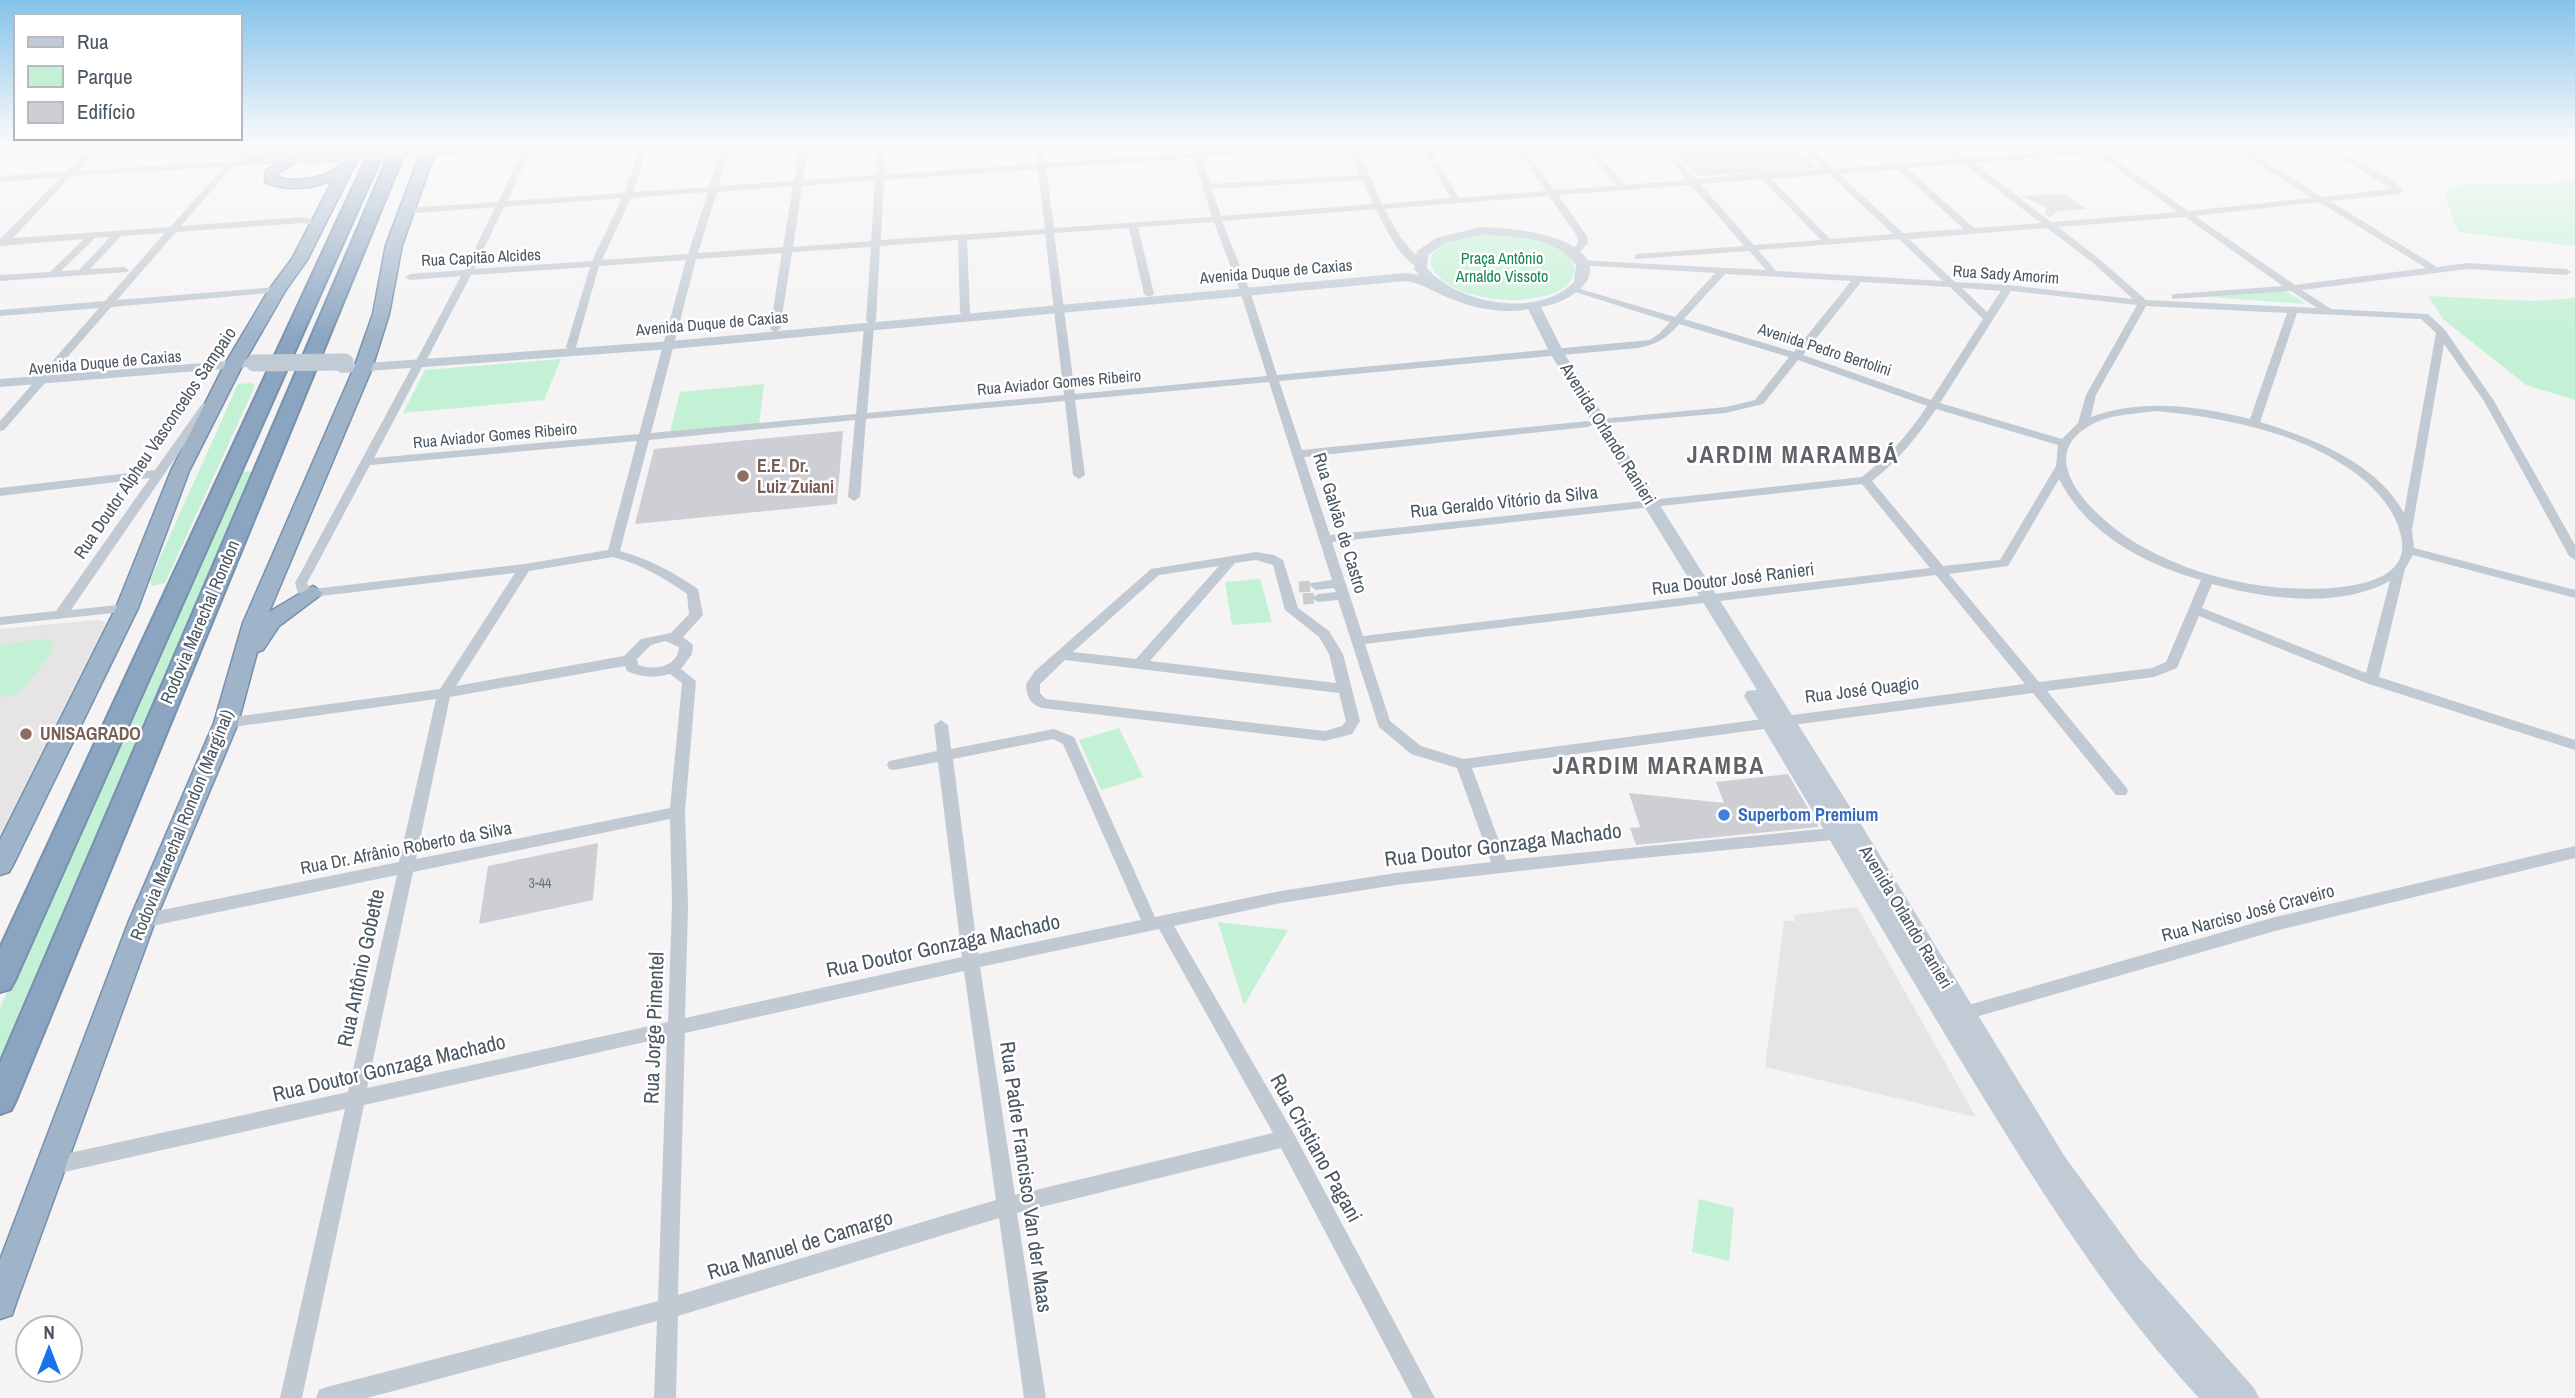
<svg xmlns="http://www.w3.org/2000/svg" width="2575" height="1398" viewBox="0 0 2575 1398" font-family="'Archivo Narrow',sans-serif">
<rect width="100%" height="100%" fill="#f5f3f3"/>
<!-- education -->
<path fill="#e6e4e5" d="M98,620L107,623L0,839V629Z
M1857,907L1976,1117L1765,1067L1784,921H1795L1794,915Z"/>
<!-- green -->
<path fill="#c3f1d5" d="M254,144H339L336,150L250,156L247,153Z
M2575,180V246L2458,232L2444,193L2462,184L2524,185Z
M1492,233C1511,234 1592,245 1571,280C1564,292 1547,296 1534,298C1453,313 1371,244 1492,233Z
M2281,288L2306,304L2180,295Z
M2428,296L2532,301L2575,298V400L2526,385L2443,319Z
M561,359L544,400L403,413L425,370Z
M252,383L255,386L165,583L152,586L150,580L238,384Z
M764,384L759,425L670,432L680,392Z
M260,471L0,1075V1008L240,472Z
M1260,579L1272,622L1232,625L1225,582Z
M42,639L55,642L47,659L19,694L0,697V645Z
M1119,728L1143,777L1101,790L1079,740Z
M1218,922L1288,930L1244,1005Z
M1699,1199L1734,1208L1729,1261L1692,1252Z"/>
<!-- building -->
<path fill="#cdcfd5" d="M1669,144H1792L1816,168L1697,176Z
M2065,194L2086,209L2058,211L2050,218L2045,214L2047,208L2021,196Z
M843,431L837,504L635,524L654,449Z
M1788,774L1819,827L1636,845L1630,828L1640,827L1629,793L1724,803L1716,782Z
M598,843L593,900L479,924L488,866Z"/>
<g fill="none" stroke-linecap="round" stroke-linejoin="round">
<!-- minor-tunnel -->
<path stroke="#caccce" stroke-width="11" stroke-dasharray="11 6" stroke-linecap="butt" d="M1299,587L1316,586
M1303,599L1318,598"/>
<!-- trunk casing -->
<g stroke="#7690ad" stroke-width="3">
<path id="trunk" d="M351,144H365L307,260L285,291L243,364L189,471L138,608L13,865L9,872L0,875V840L116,608L171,471L225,364L269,290L292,259L333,180C310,189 288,192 265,182L266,170L292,156L299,160L279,172L278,177C295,184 328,178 341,164C345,159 348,150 351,144Z
M424,144H438L402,245L389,314L372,368L269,612L313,586L323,593L279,626L263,650L257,652L238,723L155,921L16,1303L12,1315L0,1319V1260L129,921L214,723L243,623L354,368L373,314L386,245Z"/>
</g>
<!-- motorway casing -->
<g stroke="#7690ad" stroke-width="4">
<path id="motorway" d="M373,144H387L15,980L10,989L0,992V948Z
M394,144H408L16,1100L11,1110L0,1114V1063Z"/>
</g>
<!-- minor -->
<path fill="#c1cad2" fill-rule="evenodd" d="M243,144H251L243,154L247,155L339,150L350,144H360L341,155L246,161L234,155Z
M526,144H534L507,201L624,193L641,144H649L633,192L709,187L723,144H731L718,186L794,181L800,144H808L803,180L876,175L878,144H886L884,175L1037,164L1035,144H1043L1046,163L1193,153L1190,144H1198L1201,152L1317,144H1356L1382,204L1451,198L1419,144H1427L1459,198L1546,191L1513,144H1521L1554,190L1616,186L1582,144H1590L1625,185L1687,180L1656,144H1664L1696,179L1763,172L1824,170L1798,144H1807L1833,169L1958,159L1940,144H1949L1968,158L2091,149L2095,147L2099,148L2192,144L2188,146L2106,153L2188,211L2312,198L2226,144H2236L2322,197L2392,189L2318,144H2328L2392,180L2403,191L2399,194L2330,201L2437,267L2467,263L2566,269L2571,272L2566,275L2467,269L2302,290L2331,309L2428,314L2445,330L2494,401L2575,545V560L2569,556L2484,401L2444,344L2412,530L2414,548L2575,590V598L2413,555L2405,569L2379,677L2575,740V750L2366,683L2199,616L2177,668L2154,677L2047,691L2126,787L2128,791L2126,795H2116L2033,693L1472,768L1506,860L1843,827L1848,829L1851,833L1848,837L1843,839L1600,862L1396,885L1281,903L1174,926L1293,1132L1435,1398H1413L1281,1148L1017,1213L1046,1398H1024L999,1218L678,1316L676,1398H654L657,1321L367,1398H316L319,1390L327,1387L658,1301L667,1037L364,1105L302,1398H280L345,1109L51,1175L44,1172L42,1166L44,1160L51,1157L348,1092L397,875L142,928L136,926L134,921L136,916L142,914L399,862L436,699L226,728L219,723L226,718L440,689L515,573L313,597L298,593L295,583L414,363L418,362L423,365L374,458L639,434L686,260L599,266L576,347L571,350L566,347L590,267L471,275L427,359L422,362L417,359L461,276L410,280L405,277L410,274L465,270L495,207L406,214L402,211L406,208L498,202ZM1348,147L1360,175L1211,184L1202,157ZM2096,154L2178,212L2051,222L1974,163ZM1194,158L1212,217L1054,228L1046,168ZM1964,164L2041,223L1974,228L1907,168ZM1038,169L1045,229L881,240L884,180ZM1897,169L1964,229L1903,233L1839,174ZM1829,174L1893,234L1830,239L1771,179ZM1762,179L1821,240L1754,245L1700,184ZM875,180L871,241L793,247L802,186ZM1362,180L1373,204L1221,216L1212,189ZM1691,185L1744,246L1638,254L1635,255V259L1749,251L1766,270L1576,260L1574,262L1579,265L1715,273L1675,317L1577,288L1569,290L1670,322L1660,333L1650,340L1277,375L1250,291L1222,221L1376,209C1386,229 1399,258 1419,268L1424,265L1401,238L1384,209L1549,196L1577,236L1578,243L1568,255L1573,258L1576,257L1588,243L1587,236L1558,195ZM793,186L783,247L698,253L717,192ZM708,192L688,254L602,260L631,198ZM622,198L592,261L474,269L504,207ZM2319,202L2426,268L2295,285L2195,216ZM2185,217L2283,286L2175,294L2172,295V299L2291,291L2317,308L2146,300L2098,258L2058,227ZM1214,222L1240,291L1267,376L1075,394L1054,233L1129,228L1144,294L1149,297L1154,294L1138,227ZM2047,228L2092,262L2133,299L2008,285L1955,282L1909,239ZM1045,234L1064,395L867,413L874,327L869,324L864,327L856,414L651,433L696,259L782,253L770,329L775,332L780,329L792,252L871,247L866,321L871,324L876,321L880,246L958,240L960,313L965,316L970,313L967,240ZM1899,239L1943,281L1776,271L1758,250ZM1725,274L1851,281L1794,352L1684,319ZM1861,282L1950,287L1983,319L1931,400L1803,355ZM1962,288L2001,291L1987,312ZM2011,291L2137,305L2086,395L2078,423L2062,439L1940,403ZM2146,306L2287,313L2250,419C2197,406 2143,398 2091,417L2096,395ZM2297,313L2421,319L2436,333L2404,513C2376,462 2312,438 2260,422ZM1679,324L1789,357L1755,400L1726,407L1601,419L1597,420V424L1726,413L1763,404L1798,360L1927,406C1909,434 1888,457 1862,477L1330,535L1304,457L1588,427L1594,424L1588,421L1302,450L1279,381L1638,348C1657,344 1666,339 1679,324ZM1269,382L1332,580L1311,583L1310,586L1316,590L1334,588L1336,592L1318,594L1312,598L1318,602L1338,600L1379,727L1411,754L1457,768L1491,862L1396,873L1281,891L1155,917L1074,737L1054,729L951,749L948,725L941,720L934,725L937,751L894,760L889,761L887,765L889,769L894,770L938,762L962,957L685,1018L688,905L685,812L696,681L681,669L692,654L693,645L683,637L703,615L698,589C673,572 649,559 620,551L649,440L855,420L848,497L854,501L860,497L866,419L1065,401L1073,475L1079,479L1085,475L1075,400ZM1936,409L2058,445L2056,466L2000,560L1943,566L1872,481C1898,461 1918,436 1936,409ZM2156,411C2228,418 2307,433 2364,480C2381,495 2396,513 2401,536C2416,598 2296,590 2263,586C2221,580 2180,568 2143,547C2107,528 2027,462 2089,426C2109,414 2134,414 2156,411ZM637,441L608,550L525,564L313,589L309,587L307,583L370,465ZM2059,479C2087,534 2144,564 2201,580L2166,662L2152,668L2039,682L1949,574L2008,566ZM1862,484L1930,568L1363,636L1332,542ZM613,557C640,564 663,577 687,594L689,614L671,633L641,639L624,656L456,686L529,571ZM1936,575L2025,684L1463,759L1421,746L1390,721L1365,644ZM2390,581L2366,673L2202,608L2212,584C2267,599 2338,609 2390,581ZM665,641L679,647C678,667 654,671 638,665L637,659L651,645ZM625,666L627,671C642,678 654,678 670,674L682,683L670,808L416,859L450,697ZM1053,739L1063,744L1141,920L978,954L953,759ZM670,819L672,905L668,1022L367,1088L413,872ZM1159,929L1273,1133L1015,1195L980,967ZM964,971L996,1200L678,1295L685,1033Z
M230,161L234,164L233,166L181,226L303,217L322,223L317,226L303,223L176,232L117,300L277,287L280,288V292L111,307L4,430L0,431V421L99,308L0,316V310L105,301L165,233L121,236L90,269L124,267L129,270L127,272L0,281V275L50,272L84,239L0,246V239L61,177L0,182V176L69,171L73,174L13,238L170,227ZM110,237L79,270L61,271L95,238Z
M206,403L211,406L71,610L127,604L134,608L132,611L0,625V617L56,611L150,478L0,496V488L155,470L202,404Z
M1256,552L1274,555L1283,560L1298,608L1329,631L1343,654L1360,721L1352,734L1325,741L1042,708C1030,705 1026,695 1026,684L1035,671L1151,569ZM1256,560L1273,565L1285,610L1319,637L1329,654L1336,683L1150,661L1235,563ZM1219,566L1136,659L1073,652L1159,575ZM1065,660L1339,693L1346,721L1342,726L1325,731L1046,699L1040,693V684Z
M2575,846V858L2275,931L1958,1022L1952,1020L1949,1015L1952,1010L1958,1008L2275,917Z"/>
<!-- tertiary -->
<path fill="#c1cad2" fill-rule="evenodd" d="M95,144H105L78,171L310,156L315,159L310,162L66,176V172Z
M495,144H531L526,147L470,152L465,149L470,146Z"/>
<!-- secondary -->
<path fill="#c1cbd6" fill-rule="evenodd" d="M1481,227C1509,228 1541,231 1567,243C1616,268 1577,301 1541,307L1564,353L1862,826L2065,1157L2139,1258L2254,1388L2259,1398H2199C2109,1301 2038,1187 1969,1074C1893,949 1820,822 1744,696L1747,691L1757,690L1550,353L1528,309C1504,314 1475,309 1452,299C1434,293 1425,284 1406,281L671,349L341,373L334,369L341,365L671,341L1406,273L1419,275L1414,269L1417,251L1436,238ZM1481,235C1512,236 1557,237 1576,265L1574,282C1539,319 1457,304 1427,268L1428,255L1445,243Z
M254,359L259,360V366L0,387V379Z"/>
<!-- trunk -->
<use href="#trunk" fill="#9fb4c9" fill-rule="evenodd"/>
<!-- motorway -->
<use href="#motorway" fill="#8ba5c1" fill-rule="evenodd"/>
<!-- tertiary-bridge -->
<path stroke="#c1cad2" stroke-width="10" d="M310,159L470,149"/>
<!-- secondary-bridge -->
<path stroke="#c1cbd6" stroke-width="17" d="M254,363L345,362"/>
</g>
<!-- sky -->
<linearGradient id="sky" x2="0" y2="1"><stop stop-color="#85c3ea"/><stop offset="0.42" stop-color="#fafafa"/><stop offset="1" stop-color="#fafafa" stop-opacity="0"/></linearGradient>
<rect width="2575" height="340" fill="url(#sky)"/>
<!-- markers -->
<g fill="#8d6e63" stroke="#fff" stroke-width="2.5">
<circle cx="743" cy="476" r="7"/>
<circle cx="26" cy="734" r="7"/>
</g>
<circle fill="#3f7fe0" stroke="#fff" stroke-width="2.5" cx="1724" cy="815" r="7"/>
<g text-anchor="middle" stroke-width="5" stroke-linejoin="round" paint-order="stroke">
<!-- number labels -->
<g font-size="14" fill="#6b747e">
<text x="540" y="888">3-44</text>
</g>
<!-- far-street labels -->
<g font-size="16" fill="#4a5661" stroke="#fff">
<text transform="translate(481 257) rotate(-3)" y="6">Rua Capitão Alcides</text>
<text transform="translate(1276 271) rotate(-5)" y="6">Avenida Duque de Caxias</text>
<text transform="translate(2006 274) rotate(4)" y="6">Rua Sady Amorim</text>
<text transform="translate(712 323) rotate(-5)" y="6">Avenida Duque de Caxias</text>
<text transform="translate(1825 349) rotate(18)" y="6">Avenida Pedro Bertolini</text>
<text transform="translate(105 362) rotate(-5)" y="6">Avenida Duque de Caxias</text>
<text transform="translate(1059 382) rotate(-5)" y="6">Rua Aviador Gomes Ribeiro</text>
<text transform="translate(495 435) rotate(-5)" y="6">Rua Aviador Gomes Ribeiro</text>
</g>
<!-- far-park labels -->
<g font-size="16" fill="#17864f" stroke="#fff">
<text x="1502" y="264">Praça Antônio<tspan x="1502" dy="18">Arnaldo Vissoto</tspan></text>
</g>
<!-- street labels -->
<g font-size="18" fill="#4a5661" stroke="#fff">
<text transform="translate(1608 434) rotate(58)" y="6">Avenida Orlando Ranieri</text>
<text transform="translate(155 443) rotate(-56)" y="6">Rua Doutor Alpheu Vasconcelos Sampaio</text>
<text transform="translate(1504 502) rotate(-6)" y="6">Rua Geraldo Vitório da Silva</text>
<text transform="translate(1340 523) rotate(73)" y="6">Rua Galvão de Castro</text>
<text transform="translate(1733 579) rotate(-7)" y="6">Rua Doutor José Ranieri</text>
<text transform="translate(200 622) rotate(-67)" y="6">Rodovia Marechal Rondon</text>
<text transform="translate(1862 690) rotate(-7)" y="6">Rua José Quagio</text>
<text transform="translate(182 825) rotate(-68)" y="6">Rodovia Marechal Rondon (Marginal)</text>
<text transform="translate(406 848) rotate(-11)" y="6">Rua Dr. Afrânio Roberto da Silva</text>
<text transform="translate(2248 913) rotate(-15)" y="6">Rua Narciso José Craveiro</text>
<text transform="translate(1906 917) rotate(59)" y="6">Avenida Orlando Ranieri</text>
</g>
<!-- education labels -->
<g font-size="18" font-weight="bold" fill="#785e54" stroke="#fff" text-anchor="start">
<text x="757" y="472">E.E. Dr.<tspan x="757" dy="21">Luiz Zuiani</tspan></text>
<text x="40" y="740">UNISAGRADO</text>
</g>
<!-- shop labels -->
<g font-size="18" font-weight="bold" fill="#366cbe" stroke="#fff" text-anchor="start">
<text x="1738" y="821">Superbom Premium</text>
</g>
<!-- near-street labels -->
<g font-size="21" fill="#4a5661" stroke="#fff">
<text transform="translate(1503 845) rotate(-7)" y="7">Rua Doutor Gonzaga Machado</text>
<text transform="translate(943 946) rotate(-12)" y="7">Rua Doutor Gonzaga Machado</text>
<text transform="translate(361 968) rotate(-78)" y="7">Rua Antônio Gobette</text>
<text transform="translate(654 1028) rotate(-88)" y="7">Rua Jorge Pimentel</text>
<text transform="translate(389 1068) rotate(-13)" y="7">Rua Doutor Gonzaga Machado</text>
<text transform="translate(1316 1148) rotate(61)" y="7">Rua Cristiano Pagani</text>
<text transform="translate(1026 1177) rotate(82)" y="7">Rua Padre Francisco Van der Maas</text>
<text transform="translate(800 1245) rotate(-17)" y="7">Rua Manuel de Camargo</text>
</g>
<!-- district labels -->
<g font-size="24" font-weight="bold" letter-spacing="2" fill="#5f6368" stroke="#fff">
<text x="1793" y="463">JARDIM MARAMBÁ</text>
<text x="1659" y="774">JARDIM MARAMBA</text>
</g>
</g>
<!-- legend -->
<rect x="14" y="14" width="228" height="126" fill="#ffffff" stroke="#b7bbc0" stroke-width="2"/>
<rect x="28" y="37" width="35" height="10" fill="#c1cbd6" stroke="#b7bbc0" stroke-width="2"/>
<text x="77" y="49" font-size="21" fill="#4a5661">Rua</text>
<rect x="28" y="66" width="35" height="21" fill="#c3f1d5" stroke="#b7bbc0" stroke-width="2"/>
<text x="77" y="84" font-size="21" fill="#4a5661">Parque</text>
<rect x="28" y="102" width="35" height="21" fill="#cdcfd5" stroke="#b7bbc0" stroke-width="2"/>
<text x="77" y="119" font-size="21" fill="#4a5661">Edifício</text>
<!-- north arrow -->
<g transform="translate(49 1349)"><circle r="33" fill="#ffffff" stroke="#b7bbc0" stroke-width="2"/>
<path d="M0-5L12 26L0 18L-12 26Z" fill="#1a73e8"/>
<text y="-10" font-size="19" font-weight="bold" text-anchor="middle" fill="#4a5661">N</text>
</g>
</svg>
